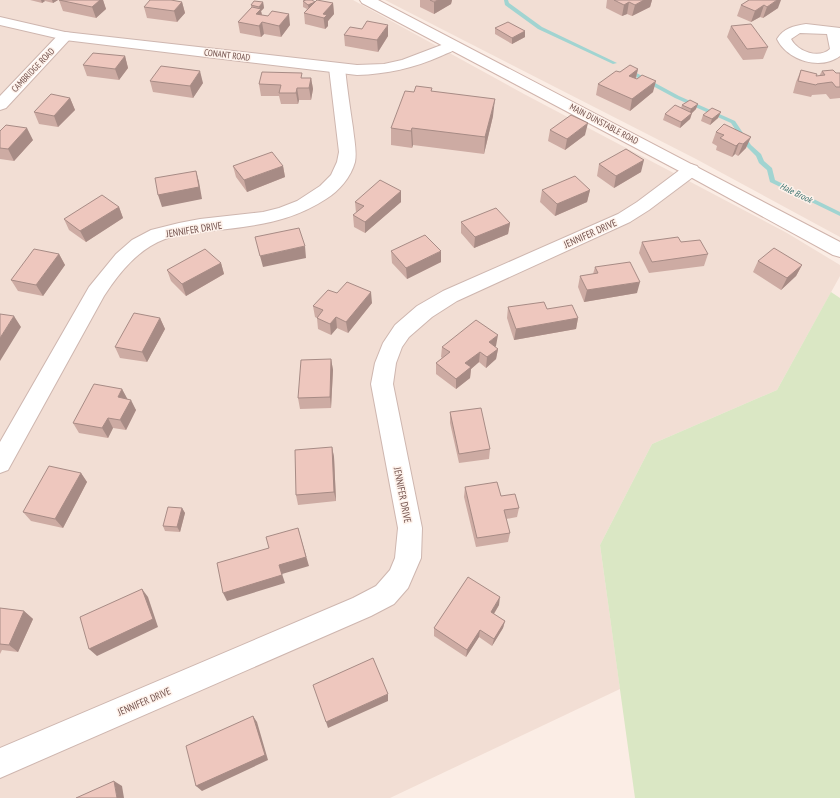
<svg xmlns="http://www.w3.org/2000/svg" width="840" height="798" viewBox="0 0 840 798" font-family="'PT Sans Narrow',sans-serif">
<rect width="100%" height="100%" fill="#fbede5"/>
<!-- residential -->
<path fill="#f2ded4" d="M0,0H353L524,94L787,233L840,265V276L777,390L652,444L600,545L620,689L390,798H0Z
M385,0H840V237L696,159Z"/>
<!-- green -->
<path fill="#dae7c4" d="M831,292L840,298V798H635L600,545L652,444L777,390Z"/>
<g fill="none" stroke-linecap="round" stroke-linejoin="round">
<!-- stream -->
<path fill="#a1d4d1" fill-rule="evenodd" d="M504,0H508L509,3L542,27L617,63L613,64L538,29L505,5Z
M627,70H631L679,96L735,121L751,145L761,154L764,161L772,168L775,180L840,212V216L770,182L767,170L759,163L756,156L747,147L731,123L675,98L627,72Z"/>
<!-- minor casing -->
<g stroke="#ceb6af" stroke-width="2">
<path id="minor" d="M806,24L840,28V56C820,71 787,60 777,39C784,28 793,26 806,24ZM800,33L827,34L830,49C819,59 798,52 791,39Z
M65,32L70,33L72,36L70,39L6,108L0,110V96L60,33Z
M337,63L342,65L345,68C347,88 350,108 353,128C354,139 357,151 355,162C351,177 339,191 326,199C300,216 273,223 243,227C217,231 190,231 165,239C138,249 119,273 104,296L8,470L0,473V442L89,287L116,254L132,240L151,230L179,223L200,219L263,212L279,208L297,201L320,186L331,175L337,162L339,152L329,68L332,65Z
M691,164L697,166L700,170L697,174L649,210L630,222L457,301L432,317L409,337L402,347L396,363L393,384L422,528L421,558L408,588L394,604L371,616L0,778V748L353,598L376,586L390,570L395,558L398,528L371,384L375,363L383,343L395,325L417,306L443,291L618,214L637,202L685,166Z"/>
</g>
<!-- tertiary casing -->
<g stroke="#ceb6af" stroke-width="2">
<path id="tertiary" d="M0,17L65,32L357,65L384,64L402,60L452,41L457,42L459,45C456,51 447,53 441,56C414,68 387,74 357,75L65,40L0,25Z"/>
</g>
<!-- secondary casing -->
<g stroke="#d0b4ac" stroke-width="2">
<path id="secondary" d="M360,0H378L840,242V257L833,255L685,174L362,3Z"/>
</g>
<!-- minor -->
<use href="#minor" fill="#fff" fill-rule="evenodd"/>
<!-- tertiary -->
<use href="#tertiary" fill="#fff" fill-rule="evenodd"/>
<!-- secondary -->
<use href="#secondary" fill="#fff" fill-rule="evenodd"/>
</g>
<!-- wall -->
<path fill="#cdaba3" d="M30,0H58L53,3L45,1L42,3Z
M59,0H103L106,9L96,18L63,11Z
M420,0H452L451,4L434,14L420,7Z
M607,0H652L650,7L632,16L627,14L622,16L606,8Z
M749,0L778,8L763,18L760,17L751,22L737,16L741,5Z
M303,1L315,2L333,3L334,14L328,21V26L325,29L305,24L304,13L307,9L303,7Z
M182,2L185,13L177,22L147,18L144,7Z
M263,2L264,8L261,11L262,15L290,25L281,37L264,34L261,37L240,33L238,22L251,8V5Z
M731,26L768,47L763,59L743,60L727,37Z
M495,28L525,37L512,44L495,34Z
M344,35L388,36L378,52L345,46Z
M125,56L128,68L119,80L87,76L83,65Z
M638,69L636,79L653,92L630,111L596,95L598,84L620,72Z
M801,70L816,76H819L822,71L836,73H840V98L830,99L826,94L812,95L811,97L793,93L796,82Z
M303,78H311L313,89L311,100H299L298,104H281L279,96H261L259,84Z
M150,81L203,83L193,98L153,92Z
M432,91L493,116L484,154L413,145L412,148L391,145V128L414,92Z
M70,98L75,110L58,127L39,124L34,112Z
M682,105L696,109L692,113L690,119L680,128L663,120L665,114L681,108Z
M703,115L718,118L710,125L701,121Z
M724,124L746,148L738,156L735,154L732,157L716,150L717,146L712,143L716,132Z
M550,130L585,135L565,150L548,141Z
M0,131L33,140L14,161L0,159Z
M599,164L641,172L614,188L597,176Z
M233,166H283L285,177L247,192L236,177Z
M542,190H590L587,202L555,216L540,202Z
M401,191V202L365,233L354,227L353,215L356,213L355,202Z
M119,207L123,218L86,242L69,230L64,219Z
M461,222L510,223L508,234L474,248L461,233Z
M642,242H681L708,254L704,266L649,273L639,253Z
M391,251L441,262L407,279L392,263Z
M59,254L65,265L43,296L18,291L11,280Z
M758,261L802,265L796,276L781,290L753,272Z
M221,263L224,274L186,296L171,281L167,270Z
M595,267L637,293L584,302L578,287L580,276L593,274Z
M337,293L372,303L348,333L337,328L331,335L318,329L317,318L315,317L313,306Z
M508,307L547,309L578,318L576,329L514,340L507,318Z
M160,318L165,329L147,362L120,358L115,347Z
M496,346L495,347L498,349L496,359L486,368L479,362L471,369L470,378L456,389L436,374V363L442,358L441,357L442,347Z
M331,359L333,370L331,408L300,409L298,398Z
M122,389L127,399L136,410L126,430L113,428L108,438L79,433L73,423Z
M450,412L490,449L489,459L459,463L450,423Z
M332,447L334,457L336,501L298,505L296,495Z
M81,473L87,482L63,528L31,521L23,512Z
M465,487L501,496L519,508L517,517L506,519L510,533L508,542L476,547L464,497Z
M182,508L185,513L180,532L165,531L163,526Z
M499,605L494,614L505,621L503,628L492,646L479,637L466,657L434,636V628Z
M0,608L24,611L33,619L18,652L2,650L0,654Z"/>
<!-- shaded-wall -->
<path fill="#a78b85" d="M41,0H44L45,1L42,3Z
M52,0H58L53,3Z
M100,0H103L106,9L96,18L92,7Z
M438,0H452L451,4L434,14V2Z
M644,0H652L650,7L632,16L635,5Z
M777,0H781L778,8L763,18L767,7Z
M182,2L185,13L177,22L174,11Z
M263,2L264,8L261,11L263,20L256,14L260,10L259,7Z
M315,2L309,10L308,5Z
M629,2L627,14L622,16L624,5Z
M333,3L334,14L328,21V26L325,29L323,14Z
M764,5L760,17L751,22L755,11Z
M289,14L290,25L281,37L279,26Z
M262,22L264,34L261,37L259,26Z
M388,25V36L378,52L377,40Z
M525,31V37L512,44V38Z
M125,56L128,68L119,80L115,69Z
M638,69L635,80L629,76Z
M200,71L203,83L193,98L190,86Z
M311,78L313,89L311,100L309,88Z
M656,81L653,92L630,111L632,99Z
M297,88L299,100L298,104L296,93Z
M70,98L75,110L58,127L54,116Z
M495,99L493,116L484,154L485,137Z
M698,104L696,109L692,113L690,119L680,128L681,122L689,115L691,109Z
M721,112L718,118L710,125L712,119Z
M588,123L585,135L565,150L567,139Z
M27,128L33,140L14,161L8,149Z
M412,128L413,145L412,148L411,131Z
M751,137L746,148L738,156L743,144Z
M739,143L735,154L732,157L736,146Z
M644,160L641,172L614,188L616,176Z
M283,166L285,177L247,192L244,180Z
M196,171L199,182L202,199L162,207L158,195Z
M590,190L587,202L555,216L557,204Z
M401,191V202L365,233V222Z
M119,207L123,218L86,242L80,231Z
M510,223L508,234L474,248L475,237Z
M305,246L306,258L263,267L260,256Z
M441,251V262L407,279L406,268Z
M59,254L65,265L43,296L36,285Z
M221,263L224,274L186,296L182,284Z
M802,265L796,276L781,290L787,278Z
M640,282L637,293L584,302L587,290Z
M371,292L372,303L348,333L346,322Z
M14,316L21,327L0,361V338Z
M336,317L337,328L331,335L330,324Z
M160,318L165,329L147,362L142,352Z
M578,318L576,329L514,340L516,329Z
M498,335L496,346L488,353L489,342Z
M498,349L496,359L486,368L487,357Z
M480,352L479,362L471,369L470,378L456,389V379L465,363Z
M331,359L333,370L331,408L330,397Z
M122,389L128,400L118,397Z
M131,400L136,410L126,430L120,420Z
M108,418L113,428L108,438L102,428Z
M332,447L334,457L336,501L334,492Z
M81,473L87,482L63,528L55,519Z
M182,508L185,513L180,532L177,527Z
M298,528L309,566L282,574L285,583L227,601L223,593L279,565Z
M142,589L148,597L158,627L97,656L89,649Z
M500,597L499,605L490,620L491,612Z
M24,611L33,619L18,652L9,645Z
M505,621L503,628L492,646L494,639Z
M480,630L479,637L466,657L467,650Z
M388,694V701L328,728L326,722Z
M253,716L257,722L268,760L202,791L196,786Z
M114,781L122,786L124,798H117Z"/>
<!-- building -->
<path fill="#eec7be" stroke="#a78b85" d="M59,0H100L92,7Z
M150,0H171L182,2L174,11L144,7Z
M306,0H312L315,2L308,5L303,1Z
M317,0L333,3L323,14L327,15L324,18L304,13Z
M430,0H438L434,2Z
M614,0H644L635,5L629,2L624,5Z
M749,0H777L767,7L764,5L755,11L741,5Z
M254,1L263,2L259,7L251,5Z
M252,7L261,9L256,14L268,16L272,11L289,14L279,26L262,22L259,26L238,22Z
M367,21L388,25L377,40L344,35L350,27L362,29Z
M508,22L525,31L512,38L495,28Z
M751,24L768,47L747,49L731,26Z
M93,53L125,56L115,69L83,65Z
M630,65L638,69L629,76L637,79L642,75L656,81L632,99L598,84L616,71L620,72Z
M161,66L200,71L190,86L150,81Z
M801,70L817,74L816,76L825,75L822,71L833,70L836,73H840V87H836L832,82L817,84L816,85L798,81Z
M262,72L302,73L301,78H311L309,88H297L296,93H279L281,85L259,84Z
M416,86L432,88L431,91L495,99L485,137L412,128L411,131L391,128L405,91L414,92Z
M51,94L70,98L54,116L34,112Z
M690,100L698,104L691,109L682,105Z
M675,105L692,113L681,122L665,114Z
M712,108L721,112L712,119L703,115Z
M571,115L588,123L567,139L550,130Z
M724,124L751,137L743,144L739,143L736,146L720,138L724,135L716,132Z
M6,125L27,128L8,149L0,148V131Z
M626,149L644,160L616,176L599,164Z
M272,152L283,166L244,180L233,166Z
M196,171L199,187L158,195L155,178Z
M575,176L590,190L557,204L542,190Z
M380,180L401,191L365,222L353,215L364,206L355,202Z
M102,195L119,207L80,231L64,219Z
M496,208L510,223L475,237L461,222Z
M299,228L305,246L260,256L255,237Z
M425,235L441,251L406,268L391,251Z
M678,237L681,242L700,240L708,254L652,262L642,242Z
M774,248L802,265L787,278L758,261Z
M34,249L59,254L36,285L11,280Z
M205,249L221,263L182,284L167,270Z
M630,262L640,282L587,290L580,276L598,273L595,267Z
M347,282L371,292L346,322L336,317L330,324L317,318L323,310L313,306L328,290L337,293Z
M544,302L547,309L572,305L578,318L516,329L508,307Z
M134,313L160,318L142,352L115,347Z
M0,314L14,316L0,338Z
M476,320L498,335L489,342L498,349L487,357L480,352L465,363L471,367L456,379L436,363L450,352L442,347Z
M331,359L330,397L298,398L301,360Z
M94,384L122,389L118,397L131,400L120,420L108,418L102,428L73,423Z
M481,408L490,449L459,454L450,412Z
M332,447L334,492L296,495L295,450Z
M49,466L81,473L55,519L23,512Z
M497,482L501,496L515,494L519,508L504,510L510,533L477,538L465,487Z
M168,507L182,508L177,527L163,526Z
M298,528L306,557L279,565L282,575L223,593L217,563L269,548L266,537Z
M468,577L500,597L491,612L505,621L494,639L480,630L467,650L434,628Z
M142,589L153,619L89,649L80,617Z
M0,608L24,611L9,645L0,644Z
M373,658L388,694L326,722L313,685Z
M253,716L265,755L196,786L186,746Z
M114,781L117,798H76Z"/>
<g text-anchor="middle" stroke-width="3" stroke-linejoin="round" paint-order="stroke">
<!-- far-street labels -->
<g font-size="9" fill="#72514c" stroke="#fef2eb">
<text transform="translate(227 55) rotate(7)" y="3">CONANT ROAD</text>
<text transform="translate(33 70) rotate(-46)" y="3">CAMBRIDGE ROAD</text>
<text transform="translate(604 124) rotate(28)" y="3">MAIN DUNSTABLE ROAD</text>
</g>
<!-- far-water labels -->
<g font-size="9" font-style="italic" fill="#407673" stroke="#fef2eb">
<text transform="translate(796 193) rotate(26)" y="3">Hale Brook</text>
</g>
<!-- street labels -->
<g font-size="10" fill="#72514c" stroke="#fef2eb">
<text transform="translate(194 229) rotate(-9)" y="4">JENNIFER DRIVE</text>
<text transform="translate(590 233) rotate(-24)" y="4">JENNIFER DRIVE</text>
<text transform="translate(403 495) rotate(79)" y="4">JENNIFER DRIVE</text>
<text transform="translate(144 701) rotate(-23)" y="4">JENNIFER DRIVE</text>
</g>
</g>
</svg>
